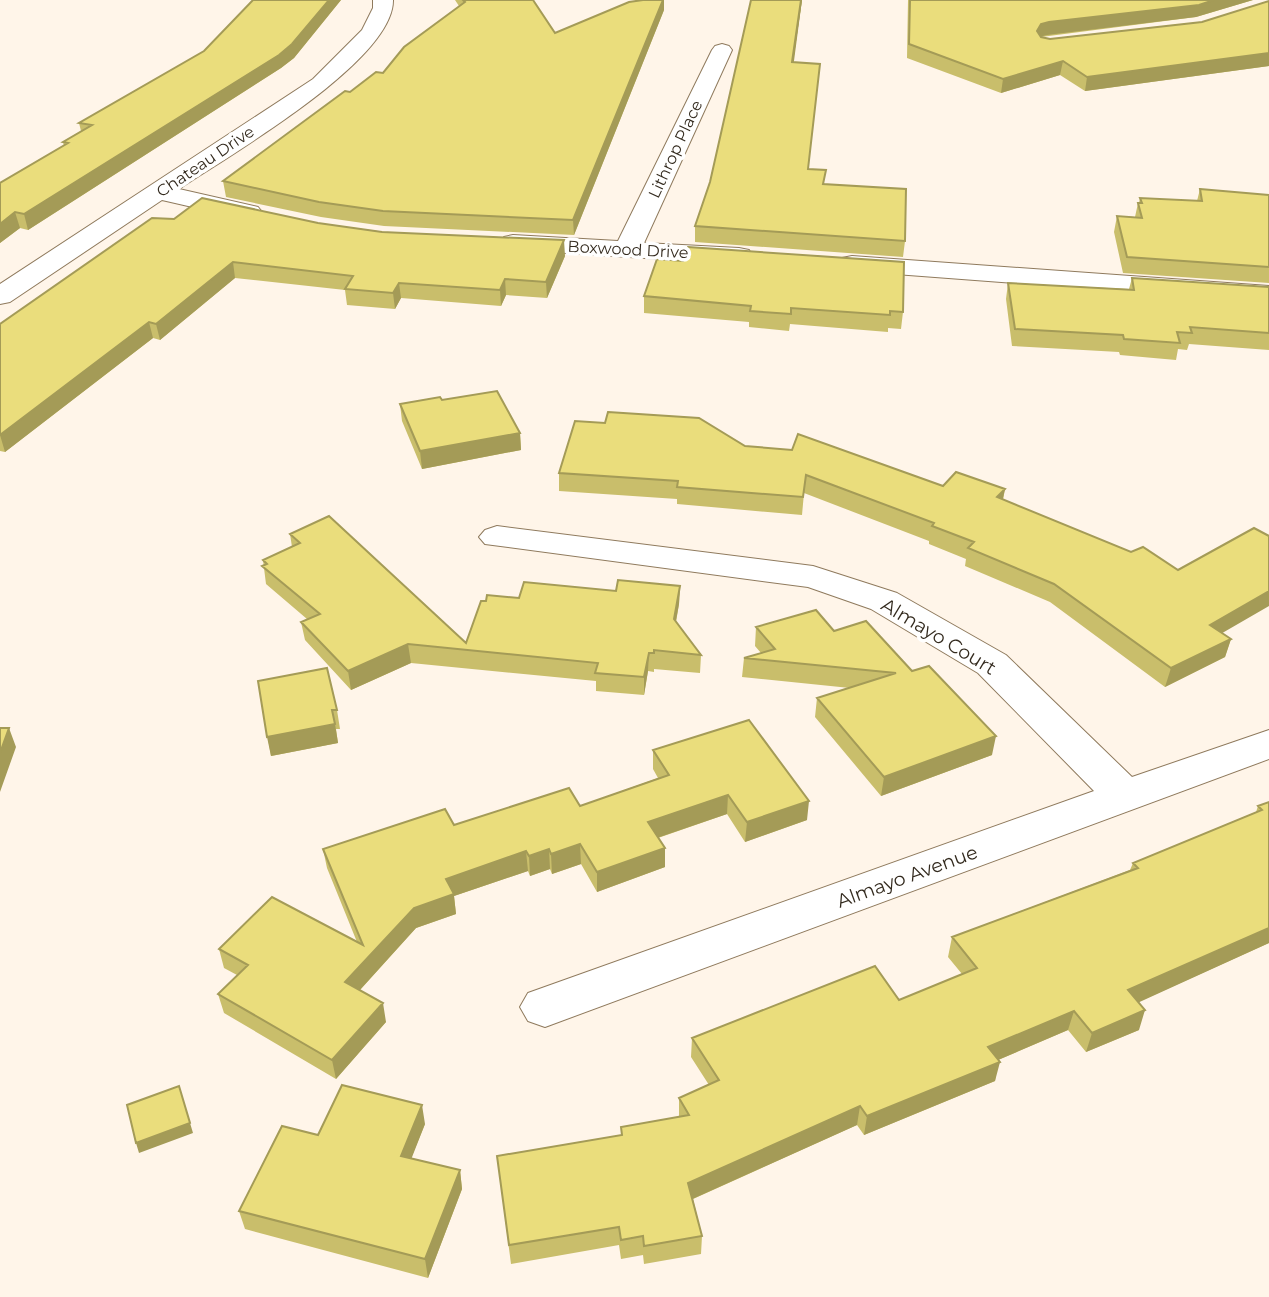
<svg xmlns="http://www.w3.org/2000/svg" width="1269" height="1297" viewBox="0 0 1269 1297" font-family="Montserrat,sans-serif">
<rect width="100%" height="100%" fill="#fff5e9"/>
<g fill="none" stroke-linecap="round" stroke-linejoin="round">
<!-- minor casing -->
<g stroke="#8f7a5d" stroke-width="2">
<path id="minor" d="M373,0H393C394,61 228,156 179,189L258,207L262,212L258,217L249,220L162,200L10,302L0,304V284L313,79L362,30L373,8Z
M722,44L729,46L732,50L644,243L739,248L749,250L752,256L749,262L739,264L504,249L500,243L504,237L513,235L618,241L712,50L715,46Z
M852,256L1269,286V302L842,270L838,264L842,258Z
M497,526L813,566L897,593L1006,655L1132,777L1269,730V759L545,1027L528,1021L520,1007L528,993L1094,791L978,673L871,609L808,587L485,544L479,537L485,530Z"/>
</g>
<!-- minor -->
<use href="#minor" fill="#fff" fill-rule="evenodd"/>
</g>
<!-- wall -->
<path fill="#c9be6b" d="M253,0H341L294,58L281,68L28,230L20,228L0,243V183L64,146L63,142L81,131L79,123L204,51Z
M455,0H533L555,33L664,10L574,235L384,226L321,217L226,197L223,181L350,92L383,73L459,6Z
M802,0L793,62L820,64L808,169L825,184L905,241L903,257L695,242V226Z
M908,0H1253L1196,17L1041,37L1050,39L1202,22L1269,1V66L1085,91L1060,75L1001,93L907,58Z
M1200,189L1269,195V283L1123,273L1114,232L1117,216L1135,217L1138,203H1139L1140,198L1197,201Z
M318,223L565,256L547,298L506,295L501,306L401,298L395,309L347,305L345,290L235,278L160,340L153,338L5,452L0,451V324Z
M1132,278L1269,287V350L1189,344L1187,350L1178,349L1176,360L1120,355L1119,352L1012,346L1006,299L1008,283L1129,289Z
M644,296L903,312L901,329L888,328V332L790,324L789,331L749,327V322L644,313Z
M442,400L520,433L521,450L422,469L402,421L400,404Z
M745,446L943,486L1005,489L1003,500L1231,639L1225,657L1165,687L1050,602L965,566L966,559L929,544V541L804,493L802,515L677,504V499L559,491V473Z
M290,534L466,643L486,601L680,586L679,604L676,622L701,655L700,673L654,669V672L648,671L644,695L596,691V681L411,663L351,690L305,640L301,622L307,619L266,584L263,560L292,547Z
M756,627L834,631L912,671L992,755L881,796L815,717L817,698L850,688L742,677L744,658L761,653L755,646Z
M258,681L337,710L340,729H336L338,743L271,756Z
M653,750L807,820L745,842L727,814L658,838L665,848V867L597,892L581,864L552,874L550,869L530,876L528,871L454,896L456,914L416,928L360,990L386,1022L336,1079L224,1013L218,994L237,975L224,968L219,949L357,942L327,868L323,849L454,825L580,806L658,778L653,769Z
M1269,802V943L1138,1002L1139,1030L1086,1052L1068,1030L998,1060L995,1081L864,1135L857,1125L693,1199L702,1236L701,1254L644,1264L643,1255L621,1259L619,1245L511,1264L497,1156L621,1135V1127L679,1117V1098L709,1085L691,1057L692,1038L899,1000L962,974L948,957L952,937L1130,870L1133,863L1256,812L1258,806Z
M425,1124L411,1158L460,1170L462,1189L428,1278L245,1229L239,1211L318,1135Z"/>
<!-- shaded-wall -->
<path fill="#a49b57" d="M329,0H341L294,58L281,68L28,230L24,214Z
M663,0H664V10L574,235L573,220Z
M801,0H802L792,76V62Z
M1214,0H1253L1196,17L1047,35L1039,37L1037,31L1041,24L1049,22Z
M1269,53V66L1085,91L1087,77Z
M1063,61L1060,75L1001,93L1003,79Z
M15,212L20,228L0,243V224Z
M564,240L565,256L547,298L546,282Z
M233,262L235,278L160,340L156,324Z
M505,279L506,295L501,306L500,290Z
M399,283L401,298L395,309L393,293Z
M149,322L153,338L5,452L0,435Z
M520,433L521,450L422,469L420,451Z
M1005,489L1001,507L997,497Z
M680,586L679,604L673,637L674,619Z
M1269,591V606L1205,643L1210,625Z
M1231,639L1225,657L1165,687L1171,668Z
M408,644L411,663L351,690L348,671Z
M649,653L648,671L644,695V677Z
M335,724L338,743L271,756L267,737Z
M9,728L16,747L0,792V753Z
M996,736L992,755L881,796L884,777Z
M728,795L727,814L648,841V822Z
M809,801L807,820L745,842L747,822Z
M580,844L581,864L552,874L551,854Z
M665,848V867L597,892V872Z
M549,849L550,869L530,876L529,856Z
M526,851L528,871L454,896L456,914L416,928L349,1002L345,982L414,908L446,879Z
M1269,928V943L1122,1010L1128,990Z
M383,1003L386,1022L336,1079L332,1060Z
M1145,1010L1139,1030L1086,1052L1092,1033Z
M1074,1011L1068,1030L984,1066L988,1047Z
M1000,1062L995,1081L864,1135L867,1116Z
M179,1086L193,1133L139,1153L136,1143Z
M422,1105L425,1124L405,1175L401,1156Z
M860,1106L857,1125L688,1201V1183Z
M460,1170L462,1189L428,1278L425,1259Z"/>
<!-- building -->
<path fill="#eadd7c" stroke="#a49b57" stroke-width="2" d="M253,0H329L292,44L279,55L24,214L15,212L0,224V183L68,143L63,142L92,125L79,123L204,51Z
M463,0H533L555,33L629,2L643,0H663L573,220L383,211L319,202L223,181L345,91L350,92L376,72L383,73L404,47L465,2Z
M751,0H801L792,62L820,64L808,169L826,170L823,184L906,189L905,241L695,226L710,182Z
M910,0H1214L1199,5L1049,22L1041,24L1037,31L1041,37L1050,39L1202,22L1269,1V53L1087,77L1063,61L1003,79L909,44Z
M1200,189L1269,195V267L1127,257L1117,216L1142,218L1138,203H1142L1140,198L1202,201Z
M202,198L318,223L382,232L564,240L546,282L505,279L500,290L399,283L393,293L345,289L353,276L233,262L156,324L149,322L0,435V324L152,218L174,219Z
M688,247L904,262L903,312L890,311V315L791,308V314L750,311L751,306L644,296L657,259L683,261Z
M1132,278L1269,287V333L1190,327L1192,333L1177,332L1180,343L1124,339L1123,335L1015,329L1008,283L1134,290Z
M497,391L520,433L420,451L400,404L440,397L442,400Z
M608,412L699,418L745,446L792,450L798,434L943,486L956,472L1005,489L997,497L1131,552L1143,547L1178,570L1254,528L1269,536V591L1210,625L1231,639L1171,668L1054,584L968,548L974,542L932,526L934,523L806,475L803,497L677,487L678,481L559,473L575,421L605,423Z
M329,516L466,643L481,601H486L487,595L519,598L524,582L616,591L618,580L680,586L674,619L701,655L654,650V653H649L644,677L595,673L598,663L408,644L348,671L301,622L320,614L262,566L267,564L263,560L300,543L290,534Z
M816,610L834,631L866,621L912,671L929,666L996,736L884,777L817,698L896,673L744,658L775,649L756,627Z
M327,668L337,710H332L335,724L267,737L258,681Z
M749,720L809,801L747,822L728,795L648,822L665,848L597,872L580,844L551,854L549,849L529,856L526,851L446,879L454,894L414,908L345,982L383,1003L332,1060L218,994L248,965L219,949L272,897L363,945L323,849L445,809L454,825L569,788L580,806L669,775L653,750Z
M0,728H9L0,753Z
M1269,802V928L1128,990L1145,1010L1092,1033L1074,1011L988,1047L1000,1062L867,1116L860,1106L688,1183L702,1236L644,1246L643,1236L621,1240L619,1227L509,1245L497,1156L622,1135L621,1127L689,1115L679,1098L719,1080L692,1038L875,966L899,1000L977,968L952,937L1138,868L1133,863L1262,810L1258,806Z
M342,1085L422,1105L401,1156L460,1170L425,1259L239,1211L282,1126L318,1135Z
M179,1086L190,1123L136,1143L127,1105Z"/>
<g text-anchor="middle" stroke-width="7" stroke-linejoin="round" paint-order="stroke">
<!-- far-street labels -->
<g font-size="16" fill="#332a1e" stroke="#fff">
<text transform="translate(675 149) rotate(-65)" y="6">Lithrop Place</text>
<text transform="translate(205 161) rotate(-34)" y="6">Chateau Drive</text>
<text transform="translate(628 249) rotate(3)" y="6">Boxwood Drive</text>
</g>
<!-- street labels -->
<g font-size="19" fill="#332a1e" stroke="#fff">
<text transform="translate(939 636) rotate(31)" y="7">Almayo Court</text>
<text transform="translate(907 876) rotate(-20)" y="7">Almayo Avenue</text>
</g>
</g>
</svg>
